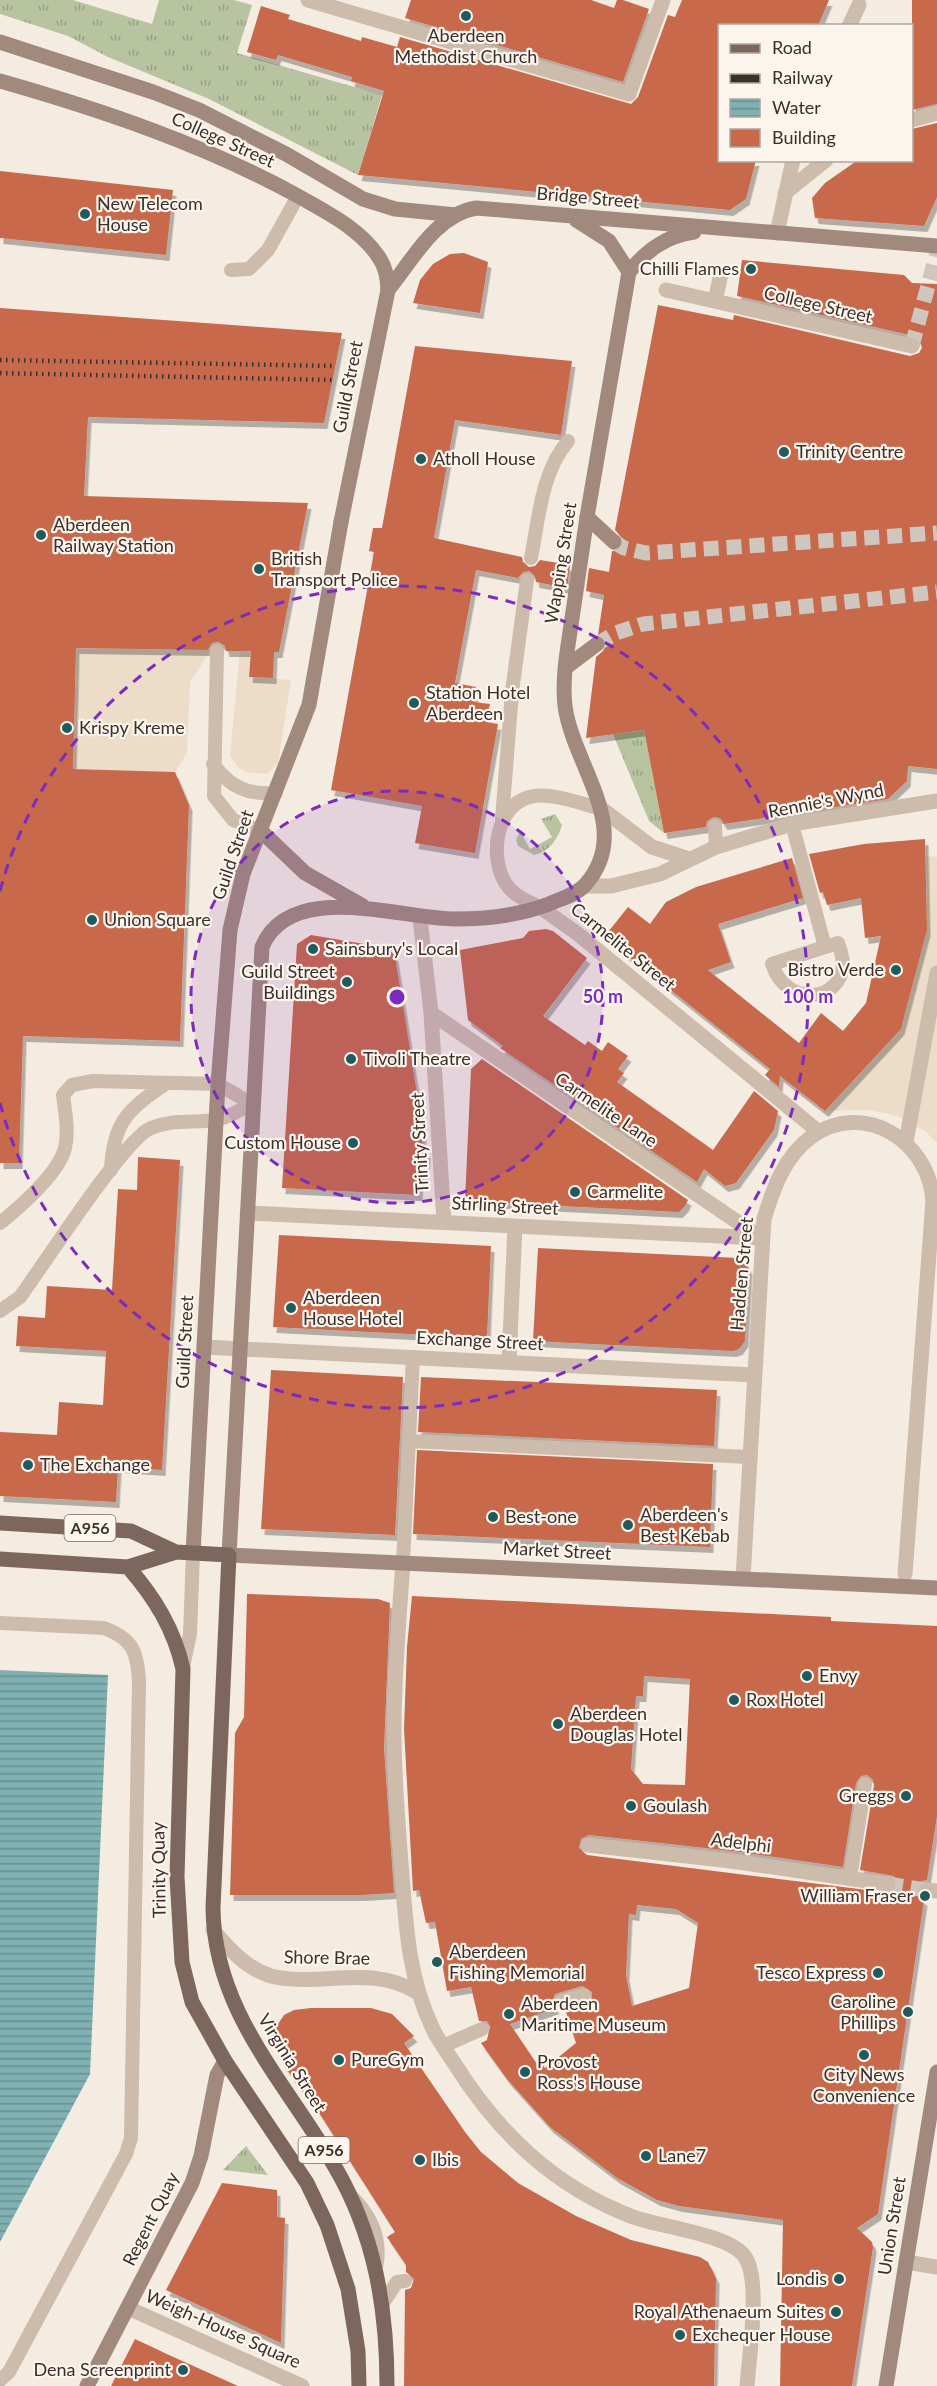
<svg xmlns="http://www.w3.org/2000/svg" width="937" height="2386" viewBox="0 0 937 2386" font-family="Lato,sans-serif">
<defs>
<pattern id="grass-tufts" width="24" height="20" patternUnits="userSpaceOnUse" patternTransform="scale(1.5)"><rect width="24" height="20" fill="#b8c4a0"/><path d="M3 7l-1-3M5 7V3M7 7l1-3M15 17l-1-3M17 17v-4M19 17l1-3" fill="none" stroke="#97a083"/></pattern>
<pattern id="water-rules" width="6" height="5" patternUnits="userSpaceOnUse" patternTransform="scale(1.5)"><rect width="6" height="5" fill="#7fb0b2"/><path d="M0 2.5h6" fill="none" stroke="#699091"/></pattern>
<filter id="shadow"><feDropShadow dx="3.5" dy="6" stdDeviation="0" flood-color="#0004"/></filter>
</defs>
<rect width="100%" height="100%" fill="#f4ebe1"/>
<!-- grass -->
<path fill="url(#grass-tufts)" d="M0,0H73L152,24L159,0H234L252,5L237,53L382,95L358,175L209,99L108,57L68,36L0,14Z
M644,730L664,833L649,821L613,734Z
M555,814L562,825C558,839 549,852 534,855L518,846L516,840L520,831L530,849L552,837L541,819Z
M246,2146L268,2175L223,2170Z"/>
<!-- plaza -->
<path fill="#ecdcc8" d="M76,648L211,650L190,682L187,753L175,772L73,769Z
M240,651L251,652L249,677L291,680L278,763L267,774L246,772L238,767L230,756Z
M926,856L937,857V1143L925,1131L897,1116L871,1110L825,1111L901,1029L927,930Z"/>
<!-- water -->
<path fill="url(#water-rules)" d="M0,1670L108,1675L90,2074L0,2242Z"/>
<!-- building -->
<path fill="#c8694b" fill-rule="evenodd" filter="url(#shadow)" d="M411,0H591L614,8L617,0H623L649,9L623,82L405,18Z
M682,0H829L818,26H720V160H756L746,199L730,210L358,175L384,91L351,81L352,77L278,55L276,60L247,52L261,6L290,15L288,19L361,41L362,37L397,47L400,37L631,104L638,97L668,15L675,17Z
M912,0H937V104L912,110Z
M937,123V197L924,226L815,218L812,198L825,183L858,160H912V129Z
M0,171L173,190L166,255L0,238Z
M464,253L488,262L480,313L413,303L420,280L433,264L450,254Z
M742,260L904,275L912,283L937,284V769L908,766L907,781L888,799L724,824L720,818L714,817L707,821L706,827L664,833L644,730L586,738L596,657L603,651L607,643L604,638L598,635L604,595L586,591L589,568L609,572L612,551H617L623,545V539L615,530L658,305L733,320L734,315L910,356L919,353L922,348L919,339L914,336L737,296Z
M0,308L342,333L324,423L88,417L84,496L308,503L279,652H274L273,678L249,677L251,651H226L225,646L218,642L212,643L208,650L76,648L73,769L175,772L189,805L180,1041L23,1036L19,1163H0Z
M415,346L572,361L561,435L455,420L434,538L522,557L523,562L529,567L535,566L540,560L570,565L567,588L536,582L535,576L529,571L523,572L518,578L476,570L455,683L476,687L474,702L490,704L486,722L498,724L475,853L415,843L422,806L331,790L374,552L369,551L373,528H382Z
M925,839L927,930L901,1029L825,1111L780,1076L779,1087L765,1075L770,1069L604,937L628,907L650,924L666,902L696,887L792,858L803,898L718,924L731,962L708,970L799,1043L821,1013L843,1031L866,1003L881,936L865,938L861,898L827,905L823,892L820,893L809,854L864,844Z
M546,929L553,931L587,958L543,1016L585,1045L588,1041L602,1051L608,1042L628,1056L618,1069L624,1073L617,1082L713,1150L754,1091L778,1111L774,1130L736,1183L725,1186L704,1169L697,1182L500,1048L503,1046L468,1020L460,950L523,938L529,931Z
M311,935L388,948L395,956L423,1131L422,1152H427L425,1179H420L419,1195L282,1188L297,944Z
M482,1059L688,1200L685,1206L679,1212L465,1201L471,1069Z
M138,1157L180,1160L162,1470L118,1467L116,1502L0,1496V1432L57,1435L59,1402L103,1405L106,1351L16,1346L18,1316L45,1318L47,1286L112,1290L118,1189L137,1190Z
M279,1235L491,1246L487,1338L273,1327Z
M538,1248L738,1258L745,1261L749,1269L745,1341L739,1349L733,1351L533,1341Z
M271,1370L403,1377L395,1535L261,1529Z
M421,1377L717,1390L714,1446L418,1432Z
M417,1450L713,1464L710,1547L413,1534Z
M247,1594L378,1599L390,1603L384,1748L394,1893L362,1895H230L235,1733L244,1717Z
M412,1596L831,1617V1621L937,1626V1816L927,1880L921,1881L916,1889L917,1895L924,1900L878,2214L857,2228L872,2242L873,2247L852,2386H780L783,2220L679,2206L657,2200L617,2178L550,2127L507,2079L481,2043L487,2040L490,2026L487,2021H479L471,1987L447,1991L435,1922L426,1923L419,1890L413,1891L404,1729L407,1647ZM644,1676L690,1679L685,1785L643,1784L631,1769L636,1696H643ZM867,1775L873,1780L874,1785L860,1870L894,1876L898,1885L891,1893L587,1855L579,1848L581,1839L589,1835L732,1851L843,1867L856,1783L861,1776ZM637,1905L676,1909L698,1923L689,1988L632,2006L626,1975L629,1914L636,1915ZM582,1986L592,1992L591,2001L565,2009L576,2043L545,2068L540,2062L537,2064L510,2024L556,2008L552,2003L555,1994Z
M311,2008H371L392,2014L414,2036L404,2043L465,2132L481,2152L518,2183L576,2216L631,2240L700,2257L708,2262L716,2278L714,2386H404L405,2290L411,2288L414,2279L406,2272V2265L387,2237L395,2232L318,2111L285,2067L275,2046L274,2030L284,2015L294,2010Z
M222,2183L277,2190V2217L285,2218L281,2343L166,2290Z
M135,2339L169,2355L238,2386H111Z"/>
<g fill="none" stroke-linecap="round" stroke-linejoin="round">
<!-- street-tunnel -->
<path stroke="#cfc6bd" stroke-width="15" stroke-dasharray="15 8" stroke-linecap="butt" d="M912,346L937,252
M888,1884L926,1890"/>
<!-- secondary-tunnel -->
<path stroke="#cfc6bd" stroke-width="15" stroke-dasharray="15 8" stroke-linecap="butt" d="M614,542L624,548L646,553L937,533
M597,644L616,633L643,624L937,592"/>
<!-- lane -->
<path stroke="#cdbbac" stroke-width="14" d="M231,270L249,269L268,250L298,196
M531,558C539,518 541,473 568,441
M217,651L214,796L233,820L261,831
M213,764C230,787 247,795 276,793
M502,819L512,692L527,580
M792,824L825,947L838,943C840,948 842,956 843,962C843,1003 786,1008 772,964L825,947
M715,826L716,847
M540,907C527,901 514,896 506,884C488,856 496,802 534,796C554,793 582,804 602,809
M111,1170C113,1122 128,1109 167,1083
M0,1223C20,1207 59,1173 65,1148C69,1132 65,1111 63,1095L72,1085L93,1081L218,1084L252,1104
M0,1311L20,1297C43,1266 124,1139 151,1128C173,1119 193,1123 215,1120C227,1119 241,1109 252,1104
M409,1441L749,1457
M403,1563L413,1357
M0,1623L104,1628C133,1639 137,1651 139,1681L131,2138L126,2154L9,2372L0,2380
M183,1667L190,1634L193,1553
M850,1878L865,1784
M561,2001L584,1995
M443,2046L482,2029
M352,2197C372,2217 382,2240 376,2268
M383,2303L397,2282L405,2281"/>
<!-- street -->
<path stroke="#cdbbac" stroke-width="15" d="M308,0L629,94L663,0
M849,26L859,5
M912,120L937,113
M785,193L826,160
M777,233L793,160
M666,290L912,346
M715,301L721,274
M602,809L652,847L689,859
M584,886H611L660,874L716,847L792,824L937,801
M540,907L578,934L819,1132
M420,918L431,1013L444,1222
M431,1013L761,1238
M906,1142L937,973
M247,1213L761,1238
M204,1347L754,1375
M509,1362L515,1226
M403,1563C399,1618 394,1674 394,1729C394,1778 398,1827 402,1875C406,1927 409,1979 432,2027C438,2041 448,2053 456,2066C500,2135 555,2187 633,2217C660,2227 730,2234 745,2257C761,2280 749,2356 747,2386
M743,1579L764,1219C773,1189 784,1157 811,1137C864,1099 929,1141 933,1201L905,1574
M588,1845L731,1861L888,1884
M926,1890L937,1891
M213,1930C229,1949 247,1969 271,1976C320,1988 372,1963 418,1993
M906,2262L937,2267
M128,2308L302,2386"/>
<!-- secondary -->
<path stroke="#a18a7d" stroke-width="15" d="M0,42L153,92L199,110L286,154L363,199L395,209L456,215
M0,81C102,110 205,145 298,196C326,212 359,228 378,256C386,267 387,277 388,290
M576,220L609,241L629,272C647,250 666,236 694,232
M388,290C412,261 435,215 476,208L937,246
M587,517C582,553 576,589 571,625C567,652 562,680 565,706C573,766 635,829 585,885C576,895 560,899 549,904C520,915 486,919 455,919C402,919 290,879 262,947L229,1555L937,1588
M587,517L614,542
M565,668L597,644
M261,831L305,873L363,906
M193,1553L218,1084L230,930L243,874L309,705L341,522
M87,2386L192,2183L201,2156L217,2075L225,2061
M886,2386L937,2072"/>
<!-- primary -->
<path stroke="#7d675c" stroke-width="15" d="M0,1523L131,1531L176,1552
M0,1559L128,1567L176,1552L229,1555L213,1908C214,2012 286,2082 335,2167C375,2235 387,2309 387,2386
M128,1567C155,1598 174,1629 183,1669L177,1877L182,1962L192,2002L225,2061L307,2183L327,2225L348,2289L358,2351L359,2386"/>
<!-- rail -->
<path stroke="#3b302b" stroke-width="4.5" stroke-dasharray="1.5 4.5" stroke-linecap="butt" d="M0,360L335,366
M0,373L333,380"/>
<!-- secondary-bridge -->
<path stroke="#a18a7d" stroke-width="15" d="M587,517L629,272
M341,522L388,290"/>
</g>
<!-- distance rings -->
<circle cx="397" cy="997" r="206" fill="#7b2cbf" fill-opacity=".12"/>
<g fill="none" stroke="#7b2cbf" stroke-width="3" stroke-dasharray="10 8">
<circle cx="397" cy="997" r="206"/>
<path d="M0 891A411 411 0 1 1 0 1103"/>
</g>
<!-- markers -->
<g fill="#1f5a5e" stroke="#fbf5ee" stroke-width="2">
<circle cx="466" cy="16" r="6"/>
<circle cx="85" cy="214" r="6"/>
<circle cx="751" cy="269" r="6"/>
<circle cx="784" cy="452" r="6"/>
<circle cx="421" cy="459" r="6"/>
<circle cx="41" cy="535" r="6"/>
<circle cx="259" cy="569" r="6"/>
<circle cx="414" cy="703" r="6"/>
<circle cx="67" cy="728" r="6"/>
<circle cx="92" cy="920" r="6"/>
<circle cx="313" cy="949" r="6"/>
<circle cx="896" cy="970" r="6"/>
<circle cx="347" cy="982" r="6"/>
<circle cx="351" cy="1059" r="6"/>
<circle cx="353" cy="1143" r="6"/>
<circle cx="575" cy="1192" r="6"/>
<circle cx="291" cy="1308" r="6"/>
<circle cx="28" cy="1465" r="6"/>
<circle cx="493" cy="1517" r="6"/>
<circle cx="628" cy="1525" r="6"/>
<circle cx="807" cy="1676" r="6"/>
<circle cx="734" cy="1700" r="6"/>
<circle cx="558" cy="1724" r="6"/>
<circle cx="906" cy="1796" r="6"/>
<circle cx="631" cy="1806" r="6"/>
<circle cx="925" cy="1896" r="6"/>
<circle cx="437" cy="1962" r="6"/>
<circle cx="878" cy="1973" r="6"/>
<circle cx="908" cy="2012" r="6"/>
<circle cx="509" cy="2014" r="6"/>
<circle cx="864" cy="2055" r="6"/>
<circle cx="339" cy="2060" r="6"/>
<circle cx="525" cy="2072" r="6"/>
<circle cx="646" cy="2156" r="6"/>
<circle cx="420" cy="2160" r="6"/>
<circle cx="839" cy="2279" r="6"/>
<circle cx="836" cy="2312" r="6"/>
<circle cx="680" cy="2335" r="6"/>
<circle cx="183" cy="2370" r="6"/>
</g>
<g text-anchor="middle" stroke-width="4.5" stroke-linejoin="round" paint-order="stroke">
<!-- shield labels -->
<g fill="#fbf5ee" stroke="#756b66" stroke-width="1.5">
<rect x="64.5" y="1515" width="51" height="26" rx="4.5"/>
<rect x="298.5" y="2137" width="51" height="26" rx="4.5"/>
</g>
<g font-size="16" font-weight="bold" fill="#3b302b">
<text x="90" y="1534">A956</text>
<text x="324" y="2156">A956</text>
</g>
<!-- poi labels -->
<g font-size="18" fill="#3b302b" stroke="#fbf5ee" text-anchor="start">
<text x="466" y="42" text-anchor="middle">Aberdeen<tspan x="466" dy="21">Methodist Church</tspan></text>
<text x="97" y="210">New Telecom<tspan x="97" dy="21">House</tspan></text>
<text x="739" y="275" text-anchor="end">Chilli Flames</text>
<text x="796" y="458">Trinity Centre</text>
<text x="433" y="465">Atholl House</text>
<text x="53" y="531">Aberdeen<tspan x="53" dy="21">Railway Station</tspan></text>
<text x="271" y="565">British<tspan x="271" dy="21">Transport Police</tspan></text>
<text x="426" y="699">Station Hotel<tspan x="426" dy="21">Aberdeen</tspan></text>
<text x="79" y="734">Krispy Kreme</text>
<text x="104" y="926">Union Square</text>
<text x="325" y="955">Sainsbury's Local</text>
<text x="884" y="976" text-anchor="end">Bistro Verde</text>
<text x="335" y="978" text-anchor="end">Guild Street<tspan x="335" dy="21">Buildings</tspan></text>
<text x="363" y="1065">Tivoli Theatre</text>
<text x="341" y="1149" text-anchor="end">Custom House</text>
<text x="587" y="1198">Carmelite</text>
<text x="303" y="1304">Aberdeen<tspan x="303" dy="21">House Hotel</tspan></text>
<text x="40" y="1471">The Exchange</text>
<text x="640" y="1521">Aberdeen's<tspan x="640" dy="21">Best Kebab</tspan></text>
<text x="505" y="1523">Best-one</text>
<text x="819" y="1682">Envy</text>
<text x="746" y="1706">Rox Hotel</text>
<text x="570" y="1720">Aberdeen<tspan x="570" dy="21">Douglas Hotel</tspan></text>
<text x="894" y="1802" text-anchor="end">Greggs</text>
<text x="643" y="1812">Goulash</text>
<text x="913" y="1902" text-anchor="end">William Fraser</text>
<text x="449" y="1958">Aberdeen<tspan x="449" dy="21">Fishing Memorial</tspan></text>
<text x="866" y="1979" text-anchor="end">Tesco Express</text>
<text x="896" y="2008" text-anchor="end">Caroline<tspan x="896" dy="21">Phillips</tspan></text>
<text x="521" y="2010">Aberdeen<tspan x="521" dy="21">Maritime Museum</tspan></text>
<text x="351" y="2066">PureGym</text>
<text x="537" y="2068">Provost<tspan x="537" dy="21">Ross's House</tspan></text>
<text x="864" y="2081" text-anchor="middle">City News<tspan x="864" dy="21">Convenience</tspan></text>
<text x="658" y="2162">Lane7</text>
<text x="432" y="2166">Ibis</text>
<text x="827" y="2285" text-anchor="end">Londis</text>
<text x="824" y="2318" text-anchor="end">Royal Athenaeum Suites</text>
<text x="692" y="2341">Exchequer House</text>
<text x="171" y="2376" text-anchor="end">Dena Screenprint</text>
</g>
<!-- street labels -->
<g font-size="18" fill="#3b302b" stroke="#fbf5ee">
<text transform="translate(223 140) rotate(24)" y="6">College Street</text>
<text transform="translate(588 198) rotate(5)" y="6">Bridge Street</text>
<text transform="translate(818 305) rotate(13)" y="6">College Street</text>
<text transform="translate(348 387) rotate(-79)" y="6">Guild Street</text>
<text transform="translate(561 563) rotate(-81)" y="6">Wapping Street</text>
<text transform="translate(826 801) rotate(-11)" y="6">Rennie's Wynd</text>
<text transform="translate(233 855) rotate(-71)" y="6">Guild Street</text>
<text transform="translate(623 947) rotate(39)" y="6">Carmelite Street</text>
<text transform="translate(606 1110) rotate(34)" y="6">Carmelite Lane</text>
<text transform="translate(420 1143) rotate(-93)" y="6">Trinity Street</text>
<text transform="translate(505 1206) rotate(3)" y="6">Stirling Street</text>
<text transform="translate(742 1274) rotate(-85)" y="6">Hadden Street</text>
<text transform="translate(480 1341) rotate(3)" y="6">Exchange Street</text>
<text transform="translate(185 1342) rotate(-87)" y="6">Guild Street</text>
<text transform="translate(557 1551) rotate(3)" y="6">Market Street</text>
<text transform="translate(741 1843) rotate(7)" y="6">Adelphi</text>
<text transform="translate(159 1870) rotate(-91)" y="6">Trinity Quay</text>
<text transform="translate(327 1958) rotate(1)" y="6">Shore Brae</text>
<text transform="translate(292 2063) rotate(58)" y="6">Virginia Street</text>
<text transform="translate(151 2219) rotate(-63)" y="6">Regent Quay</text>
<text transform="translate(892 2226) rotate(-81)" y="6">Union Street</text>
<text transform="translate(223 2329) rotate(24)" y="6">Weigh-House Square</text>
</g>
</g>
<circle cx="397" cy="997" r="9" fill="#7b2cbf" stroke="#fbf5ee" stroke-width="3"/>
<g font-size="18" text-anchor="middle" font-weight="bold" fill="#7b2cbf" stroke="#fbf5ee" stroke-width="4.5" stroke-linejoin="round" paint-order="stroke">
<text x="603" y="1003">50 m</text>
<text x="808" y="1003">100 m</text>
</g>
<!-- legend -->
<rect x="718" y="24" width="195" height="138" fill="#fbf5ee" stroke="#aea6a0" stroke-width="1.5"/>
<rect x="730" y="44" width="30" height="9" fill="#7d675c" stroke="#aea6a0" stroke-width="1.5"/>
<text x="772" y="54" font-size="18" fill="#3b302b">Road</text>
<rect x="730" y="74" width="30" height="9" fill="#3b302b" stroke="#aea6a0" stroke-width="1.5"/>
<text x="772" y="84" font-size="18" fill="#3b302b">Railway</text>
<rect x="730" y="99" width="30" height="18" fill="url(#water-rules)" stroke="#aea6a0" stroke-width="1.5"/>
<text x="772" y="114" font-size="18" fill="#3b302b">Water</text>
<rect x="730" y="129" width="30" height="18" fill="#c8694b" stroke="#aea6a0" stroke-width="1.5"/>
<text x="772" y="144" font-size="18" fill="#3b302b">Building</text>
</svg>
